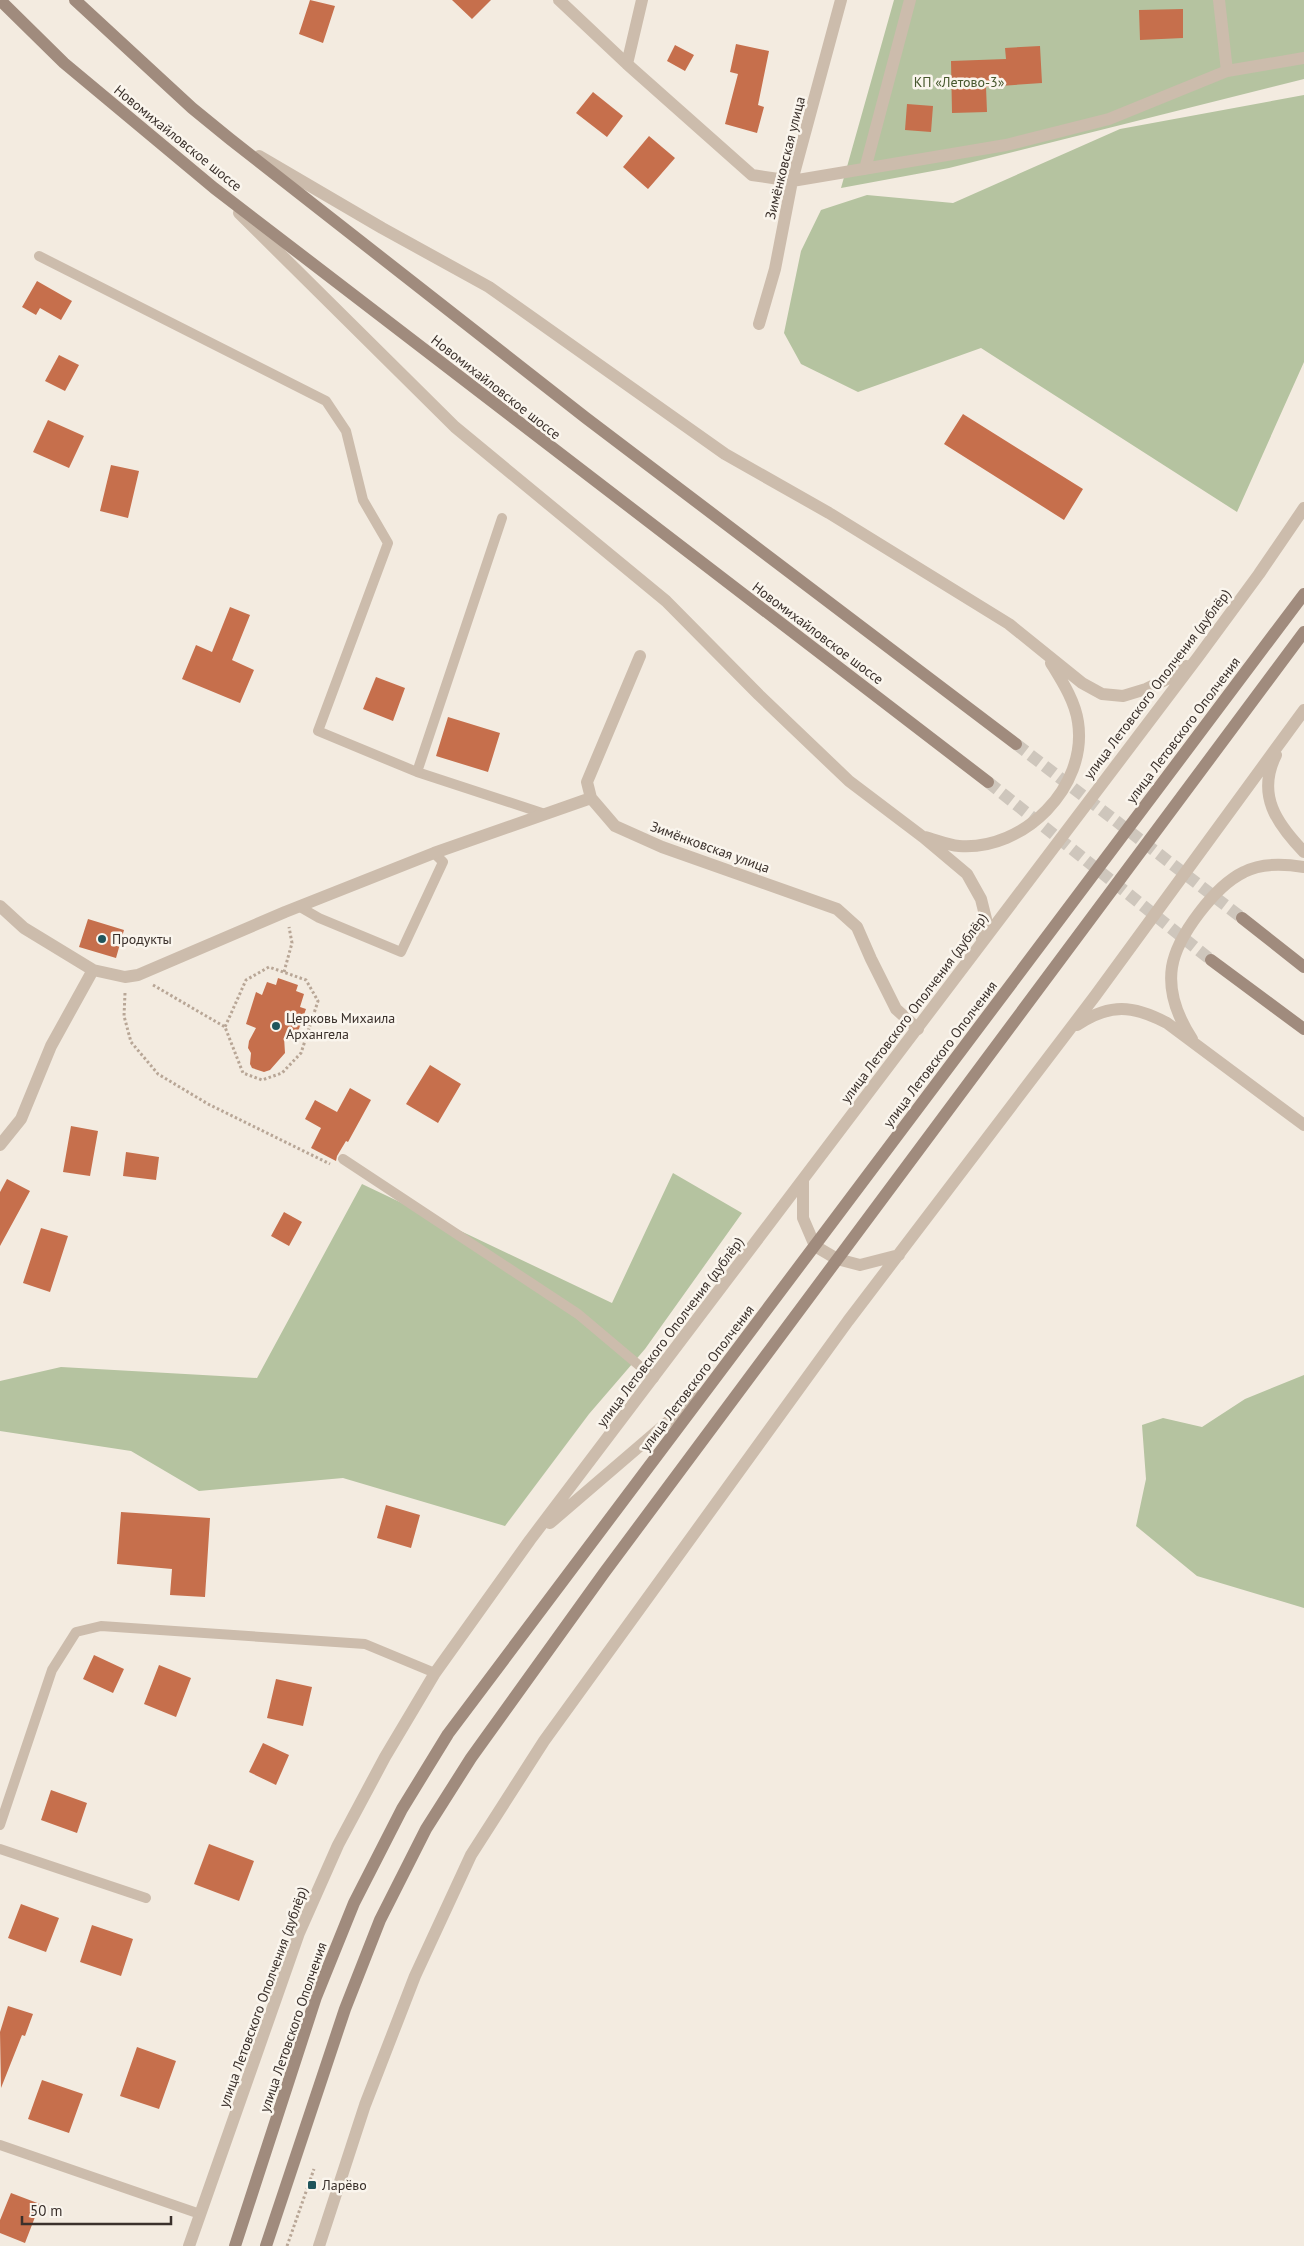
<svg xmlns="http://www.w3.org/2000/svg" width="1304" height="2246" viewBox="0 0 1304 2246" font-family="'PT Sans',sans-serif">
<rect width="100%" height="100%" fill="#f3ebe0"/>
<!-- green -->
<path fill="#b5c3a0" d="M894,0H1304V79L949,168L841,188Z
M1304,95V362L1237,512L981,348L858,392L801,364L784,333L801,251L821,210L867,195L953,203L1120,129Z
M673,1173L742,1213L645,1349L589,1414L505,1526L343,1478L199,1491L131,1451L0,1431V1381L61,1367L257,1378L362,1184L612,1303Z
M1304,1375V1608L1197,1576L1136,1526L1146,1479L1142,1425L1163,1418L1202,1427L1245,1399Z"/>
<!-- building -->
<path fill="#c66f4c" d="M310,0L335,6L323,43L299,34Z
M452,0H491L472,19Z
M1183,9V38L1140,40L1139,10Z
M736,44L769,51L758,105L764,107L757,133L725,124L738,74L730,72Z
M675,45L694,55L685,71L667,61Z
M1040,46L1042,83L986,87L987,112L952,113L951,61L1006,59L1005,48Z
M593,92L623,116L607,137L576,113Z
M907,104L933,106L931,132L905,130Z
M649,136L675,158L648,189L623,167Z
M37,281L72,301L61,320L40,308L36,315L22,307Z
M59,355L79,365L65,391L45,381Z
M963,414L1083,489L1064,520L944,444Z
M48,420L84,436L69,468L33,452Z
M111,465L139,471L128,518L100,511Z
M230,607L250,615L232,660L254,670L240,703L182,679L196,645L212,652Z
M376,677L405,688L393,721L363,709Z
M448,717L500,733L488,772L436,756Z
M88,919L124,930L116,958L79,947Z
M278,978L298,985L296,991L304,994L300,1007L306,1009L295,1040L284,1037L285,1053L270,1070L264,1072L252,1068L250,1064L251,1053L248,1048L249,1041L256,1028L246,1024L256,992L262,995L267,982L276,985Z
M430,1065L461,1084L438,1123L406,1104Z
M350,1088L371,1100L348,1142L346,1141L337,1156L336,1161L311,1148L321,1128L305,1119L315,1100L337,1112Z
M71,1126L98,1131L90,1176L63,1172Z
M126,1152L159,1157L156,1180L123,1176Z
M7,1179L30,1191L0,1246V1192Z
M284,1212L302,1222L289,1246L271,1236Z
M41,1228L68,1236L50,1292L23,1283Z
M386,1505L420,1515L411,1548L377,1538Z
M121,1512L210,1518L205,1597L170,1595L172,1569L117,1564Z
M94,1655L124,1669L113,1693L83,1679Z
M159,1665L191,1678L176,1717L144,1704Z
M276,1679L312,1687L303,1726L267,1718Z
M263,1743L289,1755L276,1785L249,1772Z
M51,1790L87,1803L77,1833L41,1820Z
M209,1844L254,1861L239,1901L194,1884Z
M21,1904L59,1918L46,1952L8,1938Z
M92,1925L133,1939L121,1976L80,1962Z
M8,2006L33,2014L25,2036L22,2035L1,2088L0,2032Z
M137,2047L176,2061L159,2109L120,2096Z
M42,2080L83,2094L69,2133L28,2119Z
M11,2193L40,2204L25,2243L0,2233V2220Z"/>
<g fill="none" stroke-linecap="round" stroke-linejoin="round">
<!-- secondary-tunnel -->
<path stroke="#cec6bc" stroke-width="12" stroke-dasharray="12 6" stroke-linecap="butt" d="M1016,744L1242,918
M988,782L1211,960"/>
<!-- path -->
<path stroke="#b8a696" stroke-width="3" stroke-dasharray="2.5 2.5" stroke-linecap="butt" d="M284,972L292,943L289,927
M153,985L225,1027L243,1073L262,1080L282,1073L301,1053L318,1001L306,980L269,967L246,980L225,1027
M125,993L124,1016L131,1042L158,1074L208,1104L330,1164
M287,2246L314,2169"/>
<!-- service -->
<path stroke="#ccbcac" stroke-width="10" d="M39,256L326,401L346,431L363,500L388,543L318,731L417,772L545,814
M417,772L502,518
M300,907L319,918L401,952L443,862L434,853
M343,1159L578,1314L654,1378
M0,1825L52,1670L76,1632L101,1626L365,1644L435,1673
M0,1849L146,1898
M0,2145L200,2214"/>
<!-- minor -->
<path stroke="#ccbcac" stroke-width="12" d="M559,0L627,64L752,175L792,181L1006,145L1109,119L1227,71L1304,58
M1219,0L1227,71
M627,64L642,0
M865,169L910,0
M759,324L775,269L792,181L841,0
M640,656L587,782L591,798L615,826L662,847L837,909L857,927L871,959L896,1009L918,1029
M0,906L24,928L93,970L125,977L138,975L285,912L434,853L591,798
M0,1145L21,1119L51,1046L93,970"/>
<!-- tertiary -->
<path stroke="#ccbcac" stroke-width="12" d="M259,156L382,228L489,287L725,454L829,513L1009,624L1082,683L1102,694L1123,696L1146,689L1167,679L1186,666
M239,213L455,427L666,601L759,695L849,781L923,837L967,874L981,899L986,919L982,939
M1276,755C1256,795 1277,824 1304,852
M925,837C936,840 948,845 959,846C1024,851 1088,787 1078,722C1075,701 1062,681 1051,663
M1077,1025C1110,1003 1133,1005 1167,1023L1304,1125
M1192,1039C1179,1019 1168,993 1172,967C1177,936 1215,886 1244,872C1261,863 1286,864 1304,867
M803,1181V1218L815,1246L837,1259L860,1265L899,1255
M550,1523L698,1396
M189,2246L299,1933L338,1845L385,1757L435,1673L530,1540L1198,657L1259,574L1304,508
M319,2246L365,2105L415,1976L471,1855L544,1741L848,1321L1095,996L1304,710"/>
<!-- secondary -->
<path stroke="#a08b7d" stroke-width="12" d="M0,0L64,63L214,188L988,782
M75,0L192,108L230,139L586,418L1016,744
M1242,918L1304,967
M1211,960L1304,1029
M235,2246L316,1997L354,1903L402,1809L448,1734L1304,594
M266,2246L345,2009L380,1920L426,1829L471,1758L604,1573L1304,632"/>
</g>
<!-- markers -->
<g fill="#20555c" stroke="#faf5ed" stroke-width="2">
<circle cx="102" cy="939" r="5"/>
<circle cx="276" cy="1026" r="5"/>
<rect x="307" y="2180" width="10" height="10" rx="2.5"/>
</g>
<g text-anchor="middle" stroke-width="5" stroke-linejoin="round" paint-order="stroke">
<!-- park labels -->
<g font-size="14" fill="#47582e" stroke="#faf5ed">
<text x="959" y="87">КП «Летово-3»</text>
</g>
<!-- street labels -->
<g font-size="14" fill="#3a302b" stroke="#faf5ed">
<text transform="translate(178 138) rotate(39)" y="5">Новомихайловское шоссе</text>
<text transform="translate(785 158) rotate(-76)" y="5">Зимёнковская улица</text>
<text transform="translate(496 387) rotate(38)" y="5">Новомихайловское шоссе</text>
<text transform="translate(818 633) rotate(37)" y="5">Новомихайловское шоссе</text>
<text transform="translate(1157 684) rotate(-53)" y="5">улица Летовского Ополчения (дублёр)</text>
<text transform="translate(1183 730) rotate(-53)" y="5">улица Летовского Ополчения</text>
<text transform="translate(710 847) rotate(20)" y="5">Зимёнковская улица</text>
<text transform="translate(914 1008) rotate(-53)" y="5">улица Летовского Ополчения (дублёр)</text>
<text transform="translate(940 1054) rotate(-53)" y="5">улица Летовского Ополчения</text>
<text transform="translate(670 1332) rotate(-53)" y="5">улица Летовского Ополчения (дублёр)</text>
<text transform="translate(697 1378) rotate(-53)" y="5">улица Летовского Ополчения</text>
<text transform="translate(263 1997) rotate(-70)" y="5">улица Летовского Ополчения (дублёр)</text>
<text transform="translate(293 2027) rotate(-71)" y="5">улица Летовского Ополчения</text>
</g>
<!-- poi labels -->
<g font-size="14" fill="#3a302b" stroke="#faf5ed" text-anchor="start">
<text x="112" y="944">Продукты</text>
<text x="286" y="1023">Церковь Михаила<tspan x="286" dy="16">Архангела</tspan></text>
<text x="322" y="2190">Ларёво</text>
</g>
</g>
<!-- scale -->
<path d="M22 2216v8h149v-8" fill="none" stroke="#3a302b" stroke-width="2.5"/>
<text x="30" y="2216" font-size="15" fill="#3a302b" stroke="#faf5ed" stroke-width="4" paint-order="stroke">50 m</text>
</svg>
